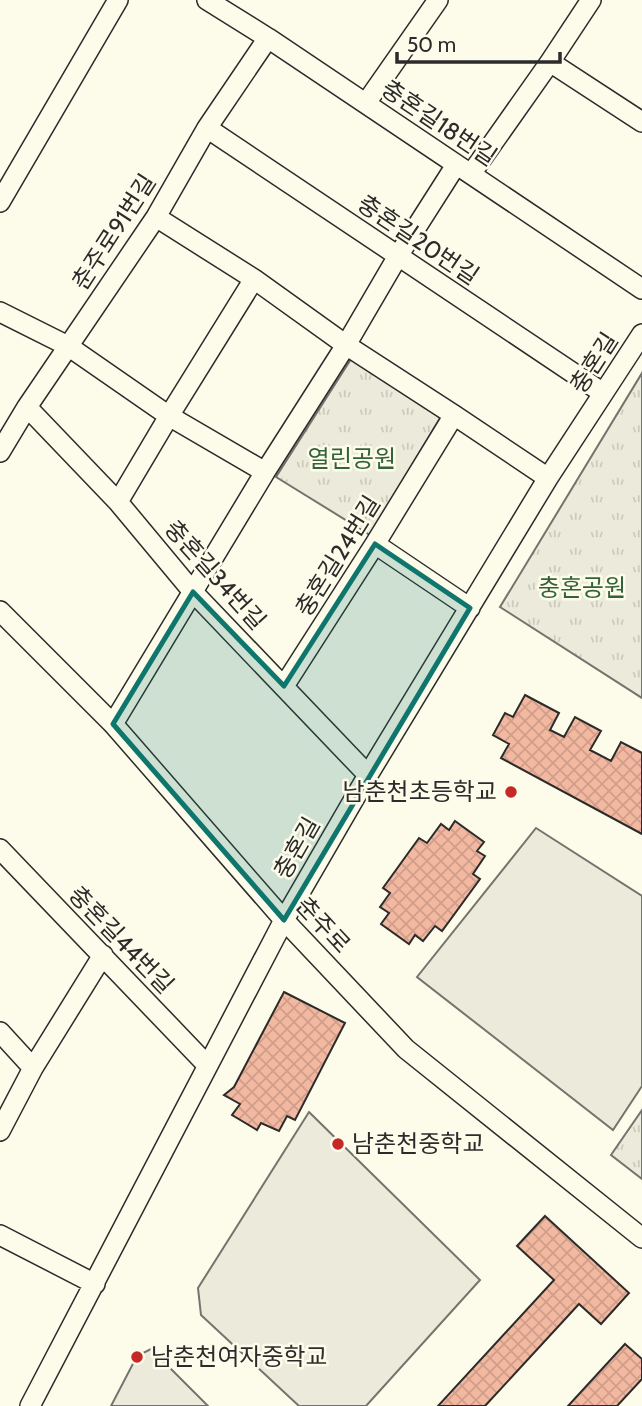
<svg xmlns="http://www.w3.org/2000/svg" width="642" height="1406" viewBox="0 0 642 1406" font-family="Cabin,'Noto Sans KR',sans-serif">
<defs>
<pattern id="park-tufts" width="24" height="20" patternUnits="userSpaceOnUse" patternTransform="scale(1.75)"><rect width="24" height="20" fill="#ecebdb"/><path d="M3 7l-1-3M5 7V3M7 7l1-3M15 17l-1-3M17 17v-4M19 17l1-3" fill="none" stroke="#cbcabc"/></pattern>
<pattern id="building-cross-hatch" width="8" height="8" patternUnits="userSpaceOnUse" patternTransform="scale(1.75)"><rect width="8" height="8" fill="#f2b8a0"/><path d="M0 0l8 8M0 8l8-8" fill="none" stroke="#d09e8a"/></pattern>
</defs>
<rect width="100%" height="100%" fill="#fdfbea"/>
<!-- park -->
<path fill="url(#park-tufts)" stroke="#74746e" stroke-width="2" d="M353,356L443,413L370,535L276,477Z
M642,373V698L500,607Z
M642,1110V1179L611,1155Z"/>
<!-- pitch -->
<path fill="#ecebdb" stroke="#74746e" stroke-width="2" d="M536,828L642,896V1086L613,1130L417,977Z
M309,1112L480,1280L366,1406H299L201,1315L198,1288Z
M151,1349L208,1406H111L137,1356Z"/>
<!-- building -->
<path fill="url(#building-cross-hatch)" stroke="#2b2b2b" stroke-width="2" d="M525,695L559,713L550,730L564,737L575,717L601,731L590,750L611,761L621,742L642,753V834L501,758L509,744L493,735L505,713L513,717Z
M455,821L484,842L477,851L485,856L473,874L480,879L442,931L435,926L423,941L415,935L409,944L381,924L389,913L380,907L390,893L383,888L419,838L427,843L441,824L449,830Z
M284,992L345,1023L295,1120L287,1116L279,1131L261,1123L257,1130L232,1115L240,1104L224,1095L234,1087Z
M545,1216L629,1293L601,1324L579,1304L485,1406H438L554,1280L517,1246Z
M625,1344L642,1359V1379L617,1406H568Z"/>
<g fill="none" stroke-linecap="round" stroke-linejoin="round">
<!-- street casing -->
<g stroke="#2b2b2b" stroke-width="22">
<path id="street" d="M207,0L268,38L642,289
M550,62L642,122
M366,103L438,0
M207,128L603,393
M471,174L550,62L591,0
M0,202L118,0
M156,217L254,279L346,345L454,415L548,478
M0,312L68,346L169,416L265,472
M27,407L118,502L193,592L368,775
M0,452L27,407L156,217L207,128L268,38
M118,502L169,416L254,279
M375,544L470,608
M0,611L113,724L284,920L406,1049L642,1238
M284,686L375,544L454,415
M113,724L265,472L346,345L398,256L456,165
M0,849L207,1065
M0,1032L33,1068
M0,1131L33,1068L103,955
M0,1235L95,1284
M30,1406L284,920L368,775L548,478L642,334"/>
</g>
<!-- street -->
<use href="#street" stroke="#fdfbea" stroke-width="19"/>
</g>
<!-- marked area -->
<path fill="#0f766e" fill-opacity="0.2" stroke="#0f766e" stroke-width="5" stroke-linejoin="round" d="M375,544L470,608L284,920L113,724L193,592L284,686Z"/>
<!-- markers -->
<g fill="#c62828" stroke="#fdfbea" stroke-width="2.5">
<circle cx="511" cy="792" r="7"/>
<circle cx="338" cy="1144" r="7"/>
<circle cx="137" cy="1357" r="7"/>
</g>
<g text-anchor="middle" stroke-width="5" stroke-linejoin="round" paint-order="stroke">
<!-- street labels -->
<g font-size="24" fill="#2b2b2b" stroke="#fdfbea">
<text transform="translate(439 123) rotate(34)" y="8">충혼길18번길</text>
<text transform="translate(114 232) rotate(-57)" y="8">춘주로91번길</text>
<text transform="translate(418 240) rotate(34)" y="8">충혼길20번길</text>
<text transform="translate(594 363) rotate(-57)" y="8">충혼길</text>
<text transform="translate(338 556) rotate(-58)" y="8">충혼길24번길</text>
<text transform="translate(215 575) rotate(48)" y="8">충혼길34번길</text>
<text transform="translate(297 848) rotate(-60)" y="8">충혼길</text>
<text transform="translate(323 925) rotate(47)" y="8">춘주로</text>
<text transform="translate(121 940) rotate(46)" y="8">충혼길44번길</text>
</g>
<!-- park labels -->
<g font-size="24" fill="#34623c" stroke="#fdfbea">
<text x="352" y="467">열린공원</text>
<text x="582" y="596">충혼공원</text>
</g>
<!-- poi labels -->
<g font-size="24" fill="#2b2b2b" stroke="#fdfbea" text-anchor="start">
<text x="497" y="800" text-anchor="end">남춘천초등학교</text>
<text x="352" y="1152">남춘천중학교</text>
<text x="151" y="1365">남춘천여자중학교</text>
</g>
</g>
<!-- scale -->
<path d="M397 52v10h163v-10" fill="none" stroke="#2b2b2b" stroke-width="3.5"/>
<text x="407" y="52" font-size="21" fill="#2b2b2b" stroke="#fdfbea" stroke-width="5" paint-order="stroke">50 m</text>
</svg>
